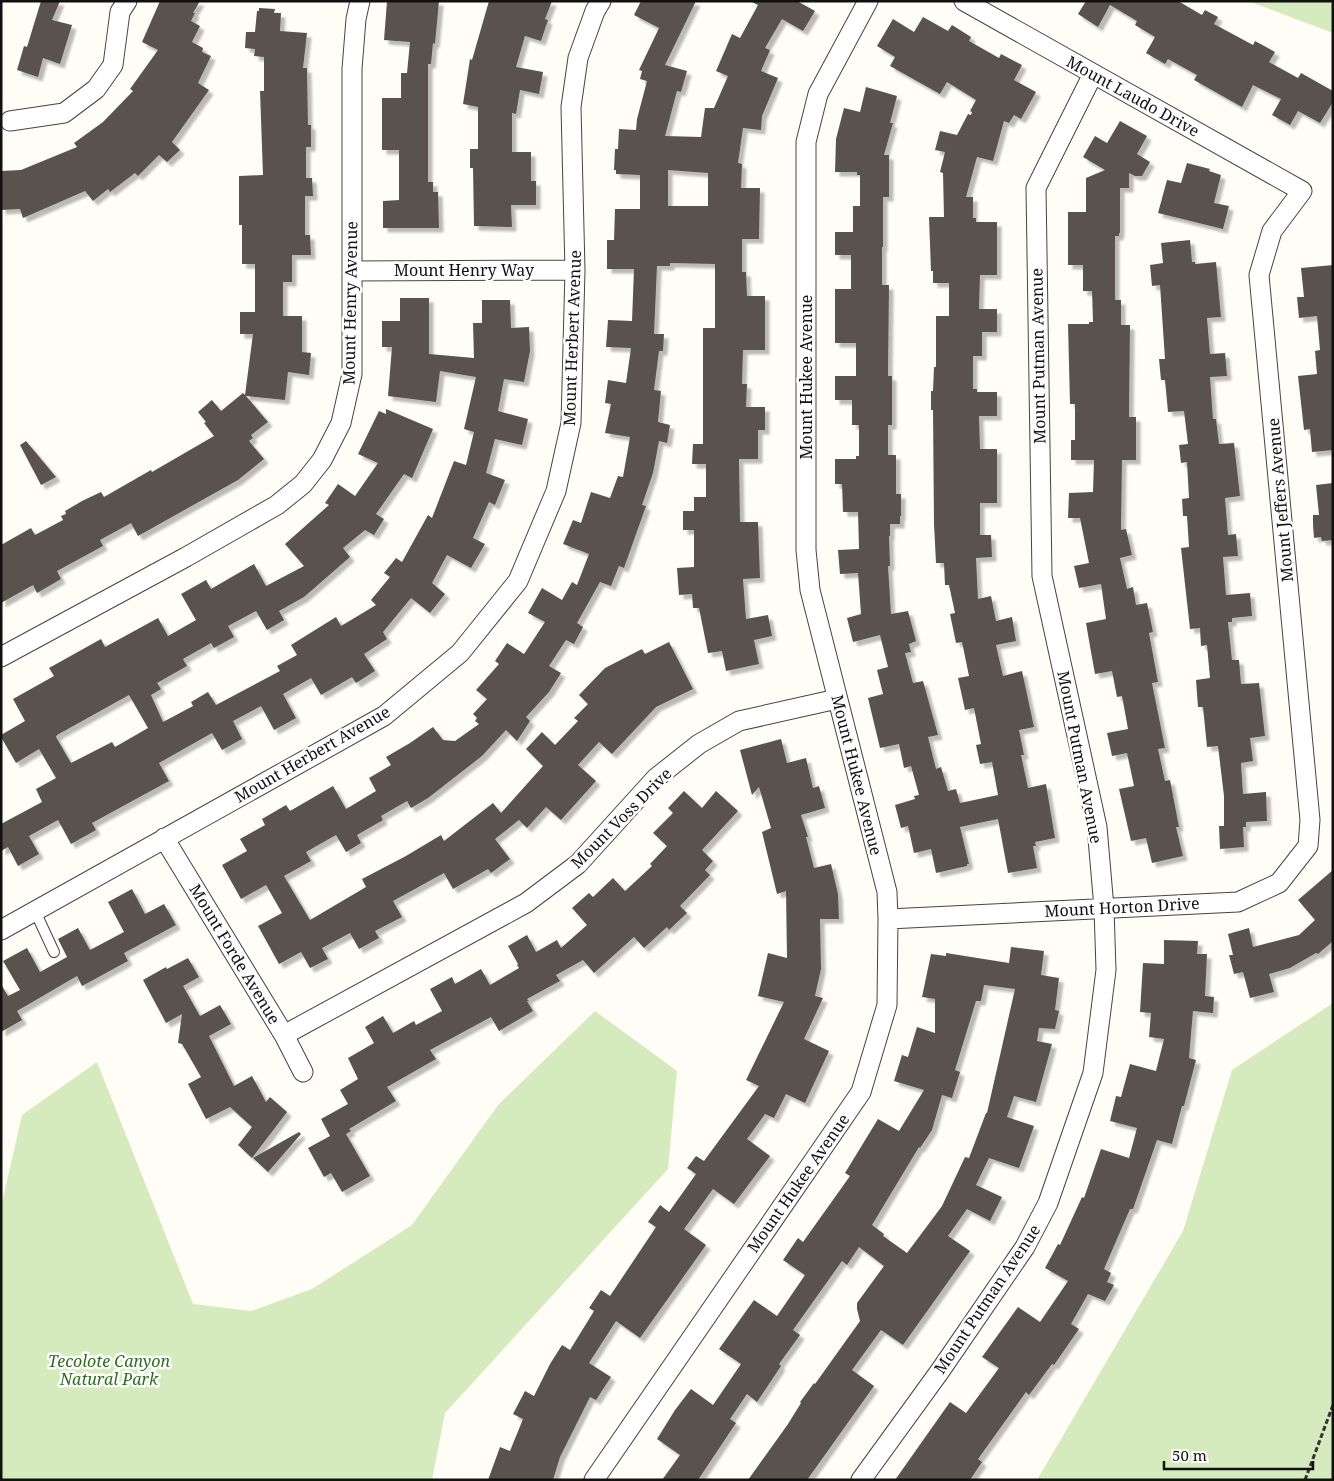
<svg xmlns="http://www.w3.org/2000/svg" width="1334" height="1481" viewBox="0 0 1334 1481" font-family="'Noto Serif',serif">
<defs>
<filter id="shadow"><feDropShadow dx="4.5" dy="4.5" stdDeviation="1" flood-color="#0004"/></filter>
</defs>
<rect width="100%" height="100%" fill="#fffdf5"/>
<!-- green -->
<path fill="#d5ebbd" d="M1248,1H1333V33Z
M1333,1003V1480H1037L1183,1231L1232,1070Z
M595,1011L677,1071L668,1169L445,1413L432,1480H1V1207L22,1115L97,1062L193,1304L251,1311L312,1289L412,1225L498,1105Z"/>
<!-- building -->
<path fill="#5a524d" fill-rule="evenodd" filter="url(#shadow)" d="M41,1H60L52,20L72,25L60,64L43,58L38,77L17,70L24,46L27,47Z
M160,1H200L193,13H195L191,21L200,26L192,42L203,48L202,52L211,56L198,83L209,90L172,142L180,150L167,162L159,155L138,176L135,173L110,192L108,189L93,201L85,191L23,218L20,209L1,210V171L21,170L77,147L74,143L103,122L133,91L130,89L158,50L142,42Z
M387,1H439L435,44L433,43L431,64H428V182H433V192H438L439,228H383V201L399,200V150H382V98H401V73H407L410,42L384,40Z
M489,1H552L545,19L548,20L541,41L525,36L516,67L543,72L539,94L520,90L516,114L512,113V152H531V181H536V205H511L512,227L474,226L473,168H470V149H478V107L463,104L470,59L472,60Z
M641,1H696L665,65L687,71L681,92L677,91L665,136L701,137L705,108H714L728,76L716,71L732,34L740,38L758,5L750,1H797L815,11L803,31L782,19L765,48L770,50L761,71L778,78L762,116L761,130L743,128L738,163L742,164L741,188H760L759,239H742V272H746L747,296H765V350H743L742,384H747L746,407H765V430H758V459H739L740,522H758L760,578L743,579L746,619L768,615L772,636L754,640L759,664L726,671L722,651L708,653L699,608H693L692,594L679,595L677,568L694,567V530H683V511H694V497H706V464H692L693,444H703V328H715V264L670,263V266H657L654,334H664L663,351H659L654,390L661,391L658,422L670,425L667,443L659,441L653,473L642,505L646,506L624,568L619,566L611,586L600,582L577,623L583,627L574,644L566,640L549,666L561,673L549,692L526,717L530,721L517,741L506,730L482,756L428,798L411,808L407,801L381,816L383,820L357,835L361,843L346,852L336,835L306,852L311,861L284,876L310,920L366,887L362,879L406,856L441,835L444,841L493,803L501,813L543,766L526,749L542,732L555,745L578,721L574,718L588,704L579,695L605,668L642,649L645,654L669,642L693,689L656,707L612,754L599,742L578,765L596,781L561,820L546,807L527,828L519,820L495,839L510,859L491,873L488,869L453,889L444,873L393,901L402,917L375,931L379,938L359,949L350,933L322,948L328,959L310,968L301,952L279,964L258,926L282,913L266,885L241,899L222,865L247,851L240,839L265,825L262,819L286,805L290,811L333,786L346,809L376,791L369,778L391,765L386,757L410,743L433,727L443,740L455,741L479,724L475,721L477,718L473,714L487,699L476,690L499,664L495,661L507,643L524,654L545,622L528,613L542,588L562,600L572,582L577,585L589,554L563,544L573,520L581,523L591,492L610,498L618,476L623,477L630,437L605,433L611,404L605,403L608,380L626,383L631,348L606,347L608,320L632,321L634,269H607V240H614L615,209H640V175L616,174V170H614L615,149H618L619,129L636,130L637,119L647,81L640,79L642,71L639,70L659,28L634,15ZM668,170L708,173V206H668Z
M1086,1H1178L1202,15L1205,10L1218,17L1214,24L1253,45L1255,41L1275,52L1269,62L1298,78L1301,73L1333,91V102L1320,123L1298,111L1290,125L1272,115L1281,99L1253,85L1242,107L1194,80L1197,75L1168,59L1165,64L1146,53L1155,37L1135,25L1137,21L1110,5L1098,27L1078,14Z
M259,8L275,9L274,13H281L280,31L307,33L303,68H307L308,125H311V147H306V178H312L313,196H305V235H310L311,255H292V282H283V316H302V352L311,353L309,375L288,372L285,400L246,396L268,422L251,435L253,438L249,441L264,459L238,480L138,536L131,523L100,540L103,546L57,571L61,579L37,593L33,585L1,603V545L31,528L35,535L63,520L61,516L66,514L65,511L82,501L101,492L104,497L151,470L152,472L214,436L204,423L206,422L198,412L212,400L221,411L243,393L245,395L253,334H240V312H255V264H242V225H239V176L263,175L260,91H264V57L254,56L255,49L245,48L246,32H255L257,11H259Z
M923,17L948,31L952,25L971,37L969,41L999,58L1001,54L1022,65L1014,80L1036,92L1021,119L1014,115L1009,123L1004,121L993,161L977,157L966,197H973V218H976V222H997V275H980L979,309H997V332H982V356H973V389H977V392H997V416H979L980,449H997V503H980V535H991L992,557L976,558L978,599L991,596L996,621L1012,617L1016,641L996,645L1003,676L1022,671L1034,727L1019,730L1024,755H1021L1028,788L1046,784L1055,838L1035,842L1036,846H1033L1037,868L1008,873L998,819L960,827L969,864H967V866L936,873L931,849L914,853L908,826L901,828L895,805L915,799L914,796L919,795L911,766L904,768L899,744L880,748L868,698L883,694L877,670L888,667L880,635L853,642L847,618L861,614L858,573L840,574L838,550L859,549L858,512H843L842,484H835V459H856V456H859V425H852V400H835V376H856V343H835V289H851V255H835V232H853V206H860V175H857V172H835L836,139L844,108L860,112L866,87L897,96L890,123H893L884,155H889V197H883V247H882V285H889L888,376H892V425H888V455H896V494H901V516H900V524H890V536H889L890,566H888L891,614L908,611L916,641L909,644L911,652L905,653L913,683L923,681L938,735L928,737L936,769L941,767L948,791L956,789L960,803L998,795L992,762L980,764L976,745L981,744L974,708L965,710L958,678L969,676L962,642L956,643L950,614L955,613L949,585H945L944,563H936L934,524L933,410H931V391H933L934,367H936V316H949V283H933V271H931L929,217H944L943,173L940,172L945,152L935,150L940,131L957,135L968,114L971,115L972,112L970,111L976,100L947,82L940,94L890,66L895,57L877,46L893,19L914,32Z
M1120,121L1147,136L1137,154L1150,162L1142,176H1135L1129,173V188H1120V233H1119V236H1115V300H1121V325H1130L1129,417H1136V460H1122L1121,530L1126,529L1132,555L1120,558L1127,589L1133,587L1136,605L1147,603L1153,632L1149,633L1158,682L1152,683L1165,748L1158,749L1165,781L1170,780L1179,827H1176L1183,856L1152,863L1146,838L1131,841L1119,789L1134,786L1127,753L1112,756L1107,733L1128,729L1122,696L1117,697L1112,671L1095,674L1091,652L1086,623L1106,619L1101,584L1079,588L1074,566L1089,563L1080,518H1068L1069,493L1093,492L1094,460H1071V440H1075V404H1070L1068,324H1089V322H1093L1092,291H1083V265H1068V212H1086V178L1105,170L1083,157L1095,136L1107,143Z
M1187,163L1210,169L1209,171L1221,175L1214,203L1229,206L1223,229L1158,213L1167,180L1181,183Z
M1190,240L1192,262H1195V264L1216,262L1221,317L1207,318L1210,354L1225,353L1227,376L1210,377L1213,419H1216L1219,444L1234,443L1240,496L1225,498L1228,535L1236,534L1238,556L1223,557L1226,595L1250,593L1252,616L1232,618V622H1228L1232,660H1239L1241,684L1259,683L1265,736L1250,738L1253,761L1241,763L1243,794L1266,792L1267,821L1246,822V827H1243L1244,847L1220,849L1219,826H1224V796L1218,746L1207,747L1203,707H1198L1196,680L1210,678L1207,645L1201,646L1200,628L1190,629L1181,548L1189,547L1187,516H1183L1182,499L1189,498L1187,462L1181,463L1179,445L1188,444L1184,411L1168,412L1165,380H1161L1159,359H1165L1160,285L1152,286L1150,265L1163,263L1161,243Z
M1333,265V450L1312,452L1310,429L1304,430L1298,376L1317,374L1315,351L1320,350L1317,316L1299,318L1297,297H1304L1301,268Z
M400,298H429V354L474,358L473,323H482V300H510L511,328L529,327L530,351L524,382L504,379L498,411L528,419L522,445L495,439L486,473L505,480L495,505L489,502L473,538L485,544L471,568L447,555L432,583L445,594L430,613L411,598L383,632L387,639L364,654L375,671L356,683L352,677L321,695L311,678L283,694L296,718L274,730L261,706L233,721L242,739L222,750L212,733L159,763L169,781L92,823L96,830L71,844L58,820L29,836L39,854L18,866L8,847L1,851V824L42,802L36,789L56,778L39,749L16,763L1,737V735L25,721L13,699L54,676L49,668L101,639L105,647L158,618L168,636L196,620L181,594L206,580L211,589L254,564L266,586L304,566L285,544L329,505L325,503L338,484L355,496L378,463L358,454L379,411L386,414V409L433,429L412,478L404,474L376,514L384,519L374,535L365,530L343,548L350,557L304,597L279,611L284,620L267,630L256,611L228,626L234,637L214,648L211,643L183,659L187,666L157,683L161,689L151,695L163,722L193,706L191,702L208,692L216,705L280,671L277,666L297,655L291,645L336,617L341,626L376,605L371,600L390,577L384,573L396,558L402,562L428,515L432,518L454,461L466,465L474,432L464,429L476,377L440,371L436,402L388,396L392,347H382V321H400ZM129,695L148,728L115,747L112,742L71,763L56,737L57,735Z
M26,441L56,477L41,485L20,445Z
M1333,483V540L1322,541L1321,537L1314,538L1313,525V515H1319L1316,485Z
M781,739L787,763L806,758L813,788L819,786L825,808L801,815L808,837H806L814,868L831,864L838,894L839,919H820L821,969L815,996L823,998L804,1039L829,1051L805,1103L786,1094L774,1118L765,1114L747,1139L770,1156L734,1204L713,1189L684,1229L706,1245L640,1338L616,1321L589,1363L611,1377L596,1400L590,1397L560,1457L553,1480H488L500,1447L510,1451L523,1419L513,1414L525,1391L534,1396L550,1364L562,1345L570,1350L594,1311L589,1308L601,1290L610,1296L656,1227L648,1222L660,1205L669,1212L696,1174L687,1168L696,1156L704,1161L759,1086L746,1080L784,1002L758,996L768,953L787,958L786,891L777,894L762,832L771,828L759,787L752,795L740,750Z
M684,791L702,808L716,791L738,811L702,850L713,861L705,870L710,875L680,906L687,913L669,930L667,927L644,948L634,937L594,973L583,960L556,975L560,981L527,999L529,1001H527L533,1011L499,1031L491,1017L430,1050L436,1059L387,1087L396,1101L349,1129L351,1131L346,1134L370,1176L342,1192L331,1173L324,1177L308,1148L330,1136L321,1119L348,1104L340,1090L358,1079L348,1058L374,1043L365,1027L383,1016L393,1033L414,1021L416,1025L442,1011L430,989L452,977L455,984L481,969L490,985L519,968L517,965L518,964L508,946L527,935L536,952L557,940L561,948L587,925L572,908L589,893L593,897L613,878L625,891L652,866L650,864L667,846L653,833L673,813L668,808Z
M1333,870V941L1318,954L1316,953L1290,968L1269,974L1274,992L1250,998L1243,972L1234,974L1229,955H1233L1228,934L1249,928L1253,947L1299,935L1315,920L1298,900Z
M132,889L145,914L164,904L176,925L124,953L128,961L82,986L77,976L17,1011L22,1020L1,1032V984L8,996L20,990L3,961L27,948L40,972L67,957L58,939L78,928L90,950L124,932L108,902Z
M1164,940L1198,941L1197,954H1207L1205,996L1214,997L1213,1013L1193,1011L1189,1058L1196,1060L1184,1106H1182L1172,1144L1157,1140L1133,1209H1130L1104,1269L1111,1273L1107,1282L1114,1285L1105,1301L1088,1294L1071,1324L1079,1329L1054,1365L1052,1364L1029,1395L1026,1392L978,1459L982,1462L970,1480H895L950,1402L966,1413L999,1368L982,1357L1018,1307L1040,1322L1068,1281L1045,1268L1058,1244L1060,1245L1082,1197L1084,1198L1101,1149L1129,1158L1137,1128L1110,1121L1116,1096L1121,1097L1130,1064L1156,1071L1164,1039L1149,1037L1151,1013L1140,1012L1143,963L1164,964Z
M1011,947L1044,951L1041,975L1059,978L1055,1010L1059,1011L1055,1029L1039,1028L1037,1041L1052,1044L1036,1102L1014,1096L1007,1117L1034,1126L1019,1168L989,1158L976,1185L1002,1197L990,1221L967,1209L948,1236L970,1251L903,1345L881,1330L852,1370L874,1386L807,1480H748L788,1424L801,1403L800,1402L814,1383L815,1384L860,1321L857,1309V1303L884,1266L859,1247L847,1265L842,1261L793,1330L800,1335L779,1364L781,1366L757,1402L747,1394L730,1419L736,1423L698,1480H662L680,1455L657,1439L675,1410L691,1389L713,1405L741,1364L719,1349L754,1300L777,1316L805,1275L783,1260L798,1238L803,1242L850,1176L845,1173L878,1119L899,1131L924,1090L894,1081L902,1055L908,1057L917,1027L935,1033V999L922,997L931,954L946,956V953L1009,963ZM984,985L1015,989L987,1113H986L969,1158L965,1157L942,1206L907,1253L883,1236L884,1234L872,1225L919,1147L920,1148L932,1130L942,1095L952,1098L960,1072L955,1070L976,1001H981Z
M188,958L199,977L183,986L200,1016L220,1005L231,1024L209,1036L234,1086L252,1076L266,1102L270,1097L287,1112L252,1158L238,1145L252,1127L230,1107L206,1119L188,1084L201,1077L182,1044L178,1043L182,1014L166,1023L143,980L166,967L167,969Z
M299,1132L301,1134L268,1172L253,1158Z"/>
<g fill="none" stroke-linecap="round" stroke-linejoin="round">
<!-- service casing -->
<g stroke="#444" stroke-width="12">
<path id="service" d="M35,911L54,952"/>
</g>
<!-- minor casing -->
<g stroke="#444" stroke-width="21">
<path id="minor" d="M10,121L64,113L96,89L113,65L120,12L127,1
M352,271L575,270
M1,657L186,557L277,505L303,484L322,460L341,423L352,374V69L356,19L360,1
M164,838L284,1035L303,1072
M888,919L1238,902L1279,883L1308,846L1310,820L1259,275L1272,231L1302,191L964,1
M1,930L384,716L460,653L518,581L556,491L571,423L575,270L571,107L578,58L595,11L601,1
M284,1035L526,903L578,864L656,778L699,744L739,721L837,699
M594,1480L861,1092L887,1005L888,919L887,892L810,590L806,550V142L818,94L868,1
M861,1480L940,1371L1025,1247L1048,1203L1093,1073L1106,970L1104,908L1097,827L1042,576L1036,188L1093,74"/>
</g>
<!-- path -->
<path stroke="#333" stroke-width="3" stroke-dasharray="5 2.5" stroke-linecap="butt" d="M1305,1480L1333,1405"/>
<!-- service -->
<use href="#service" stroke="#fff" stroke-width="10"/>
<!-- minor -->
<use href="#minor" stroke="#fff" stroke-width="19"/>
</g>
<g text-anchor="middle" stroke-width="5" stroke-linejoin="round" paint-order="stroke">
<!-- street labels -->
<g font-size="16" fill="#111" stroke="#fff">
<text transform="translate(1133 96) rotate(29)" y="6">Mount Laudo Drive</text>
<text x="464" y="276">Mount Henry Way</text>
<text transform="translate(350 303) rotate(-89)" y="6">Mount Henry Avenue</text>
<text transform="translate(572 338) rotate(-88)" y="6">Mount Herbert Avenue</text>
<text transform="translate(1038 356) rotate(-91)" y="6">Mount Putman Avenue</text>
<text transform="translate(806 377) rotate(-90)" y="6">Mount Hukee Avenue</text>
<text transform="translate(1280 500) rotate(-95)" y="6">Mount Jeffers Avenue</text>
<text transform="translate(312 754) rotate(-30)" y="6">Mount Herbert Avenue</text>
<text transform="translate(1080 757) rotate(79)" y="6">Mount Putman Avenue</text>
<text transform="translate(857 775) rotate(76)" y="6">Mount Hukee Avenue</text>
<text transform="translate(621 818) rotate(-45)" y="6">Mount Voss Drive</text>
<text transform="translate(1122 907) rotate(-3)" y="6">Mount Horton Drive</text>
<text transform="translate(235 954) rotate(59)" y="6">Mount Forde Avenue</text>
<text transform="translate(798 1183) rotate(-55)" y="6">Mount Hukee Avenue</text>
<text transform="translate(987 1299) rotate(-56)" y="6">Mount Putman Avenue</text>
</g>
<!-- park labels -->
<g font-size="16" font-style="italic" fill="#2f6b1f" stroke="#fff">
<text x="109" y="1367">Tecolote Canyon<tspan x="109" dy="18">Natural Park</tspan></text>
</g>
</g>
<!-- border -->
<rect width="1334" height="1481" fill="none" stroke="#111111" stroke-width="5"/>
<!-- scale -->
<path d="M1164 1461v8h149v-8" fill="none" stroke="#111111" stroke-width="2.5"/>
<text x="1172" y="1461" font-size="15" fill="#111111" stroke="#ffffff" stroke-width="4" paint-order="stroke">50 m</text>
</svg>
